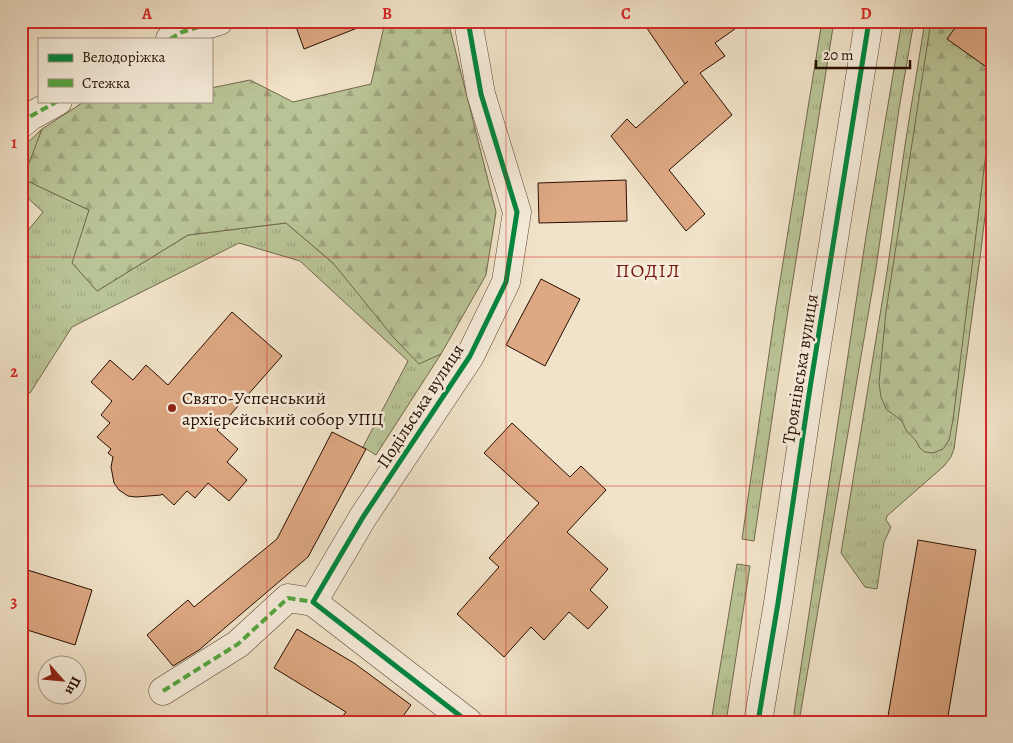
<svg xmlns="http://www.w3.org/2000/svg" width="1013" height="743" viewBox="0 0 1013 743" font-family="Alegreya,serif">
<defs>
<pattern id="grass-tufts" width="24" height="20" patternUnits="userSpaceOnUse" patternTransform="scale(1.25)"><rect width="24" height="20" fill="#b9c496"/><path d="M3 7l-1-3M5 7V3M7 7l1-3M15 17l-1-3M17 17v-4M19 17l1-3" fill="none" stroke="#9fa780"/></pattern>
<pattern id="forest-firs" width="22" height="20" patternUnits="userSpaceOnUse" patternTransform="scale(1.25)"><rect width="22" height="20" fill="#b9c496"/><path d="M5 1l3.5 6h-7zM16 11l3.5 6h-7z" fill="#9fa780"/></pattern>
</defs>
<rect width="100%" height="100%" fill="#f1e3c9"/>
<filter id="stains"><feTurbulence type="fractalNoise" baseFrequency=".004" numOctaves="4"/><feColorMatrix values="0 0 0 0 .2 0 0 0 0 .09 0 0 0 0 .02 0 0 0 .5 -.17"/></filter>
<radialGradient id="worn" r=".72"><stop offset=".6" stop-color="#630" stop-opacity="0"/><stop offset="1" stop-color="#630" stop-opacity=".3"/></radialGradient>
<!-- grass -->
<path fill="url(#grass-tufts)" stroke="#71694b" d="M822,21H834L787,317L754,541L742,539L776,306Z
M902,21H914L899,109L876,268L799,722H797L794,713L866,236Z
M925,21H982L992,66V156L981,250L954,449L951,457L944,466L887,516L886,520L891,527L884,542L877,589L865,587L841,553L887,272L905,145Z
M42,129L24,179L89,210L73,263L97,291L188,235L286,223L333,263L419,363L441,354L376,455L363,447L408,361L300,261L239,243L72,327L30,393L21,391V239L43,212L21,192V149Z
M737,564L750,566L726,722H711Z"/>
<!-- forest -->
<path fill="url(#forest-firs)" stroke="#71694b" d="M383,21H448L496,212L486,275L441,354L419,364L394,338L333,263L286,223L188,235L97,291L72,263L89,210L23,179L42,129L85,101H211V88L250,80L293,102L371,84L384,26Z
M931,21H979L974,54L990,70L992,75V134L986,153L953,420L949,440L943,449L933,453L925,452L920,448L916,441L906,430L902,421L886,409L881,397L879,383L886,311Z"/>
<!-- building -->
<path fill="#dda883" stroke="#290e00" d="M294,21H370V23L304,49Z
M642,21H746L715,43L725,56L700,73L732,115L669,170L705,214L686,231L611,136L627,119L636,128L688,81L685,84Z
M960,21H992V71L947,39Z
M626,180L627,221L539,223L538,183Z
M541,279L580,299L545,366L506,345Z
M232,312L282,356L217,430L238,449L227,462L247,480L229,501L208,483L195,498L187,491L174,505L162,494L161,495L136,497L128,496L119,490L114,483L111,467L113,457L108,453L111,449L97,437L110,423L101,415L112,401L91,382L110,360L133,380L146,365L168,385Z
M512,423L570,477L581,466L606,490L567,532L608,569L590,590L608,607L588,629L569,612L544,640L531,627L504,657L457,614L499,567L489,558L539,503L484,453Z
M332,432L366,449L308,557L199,650L173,666L147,635L188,600L194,607L277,539Z
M918,540L976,550L947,722H887Z
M21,568L92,590L75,645L21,628Z
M297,629L354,663L411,705L399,722H338L346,712L274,668Z"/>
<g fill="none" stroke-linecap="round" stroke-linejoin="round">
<!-- minor casing -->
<g stroke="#5b4332" stroke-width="29">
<path id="minor" d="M170,39L182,32L219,21
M21,124L31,116L58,101
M163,691L238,644L288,598L313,602
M468,722L313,602L363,517L470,356L506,282L517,212L481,94L468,21
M758,722L778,603L810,388L869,21"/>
</g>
<!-- minor -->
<use href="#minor" stroke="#f6eddc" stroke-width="28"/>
<!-- quiet -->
<path stroke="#53a840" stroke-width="4" stroke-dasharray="8 4" stroke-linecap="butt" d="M170,39L182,32L219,21
M21,124L31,116L58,101
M163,691L238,644L288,598L313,602"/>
<!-- cycleway casing -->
<g stroke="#f6eddc" stroke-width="8">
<path id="cycleway" d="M468,722L313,602L363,517L470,356L506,282L517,212L481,94L468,21
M758,722L778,603L810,388L869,21"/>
</g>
<!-- cycleway -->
<use href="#cycleway" stroke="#00873e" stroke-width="5"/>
</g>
<!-- grid -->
<path fill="none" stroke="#d62828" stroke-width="1" stroke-opacity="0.55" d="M267,21V722M506,21V722M746,21V722M21,257H992M21,486H992"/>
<!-- markers -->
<circle fill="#8f2418" stroke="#f6eddc" stroke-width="2" cx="172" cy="408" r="5"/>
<g text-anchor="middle" stroke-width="5" stroke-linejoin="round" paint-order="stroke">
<!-- street labels -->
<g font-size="18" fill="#290e00" stroke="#f6eddc">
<text transform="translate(800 369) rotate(-81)" y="6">Троянівська вулиця</text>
<text transform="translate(420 406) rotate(-57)" y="6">Подільська вулиця</text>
</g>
<!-- poi labels -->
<g font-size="18" fill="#290e00" stroke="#f6eddc" text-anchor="start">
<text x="182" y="404">Свято-Успенський<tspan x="182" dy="21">архієрейський собор УПЦ</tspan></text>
</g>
<!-- quarter labels -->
<g font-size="20" letter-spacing="1" fill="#7a1f14" stroke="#f6eddc">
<text x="648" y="277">ПОДІЛ</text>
</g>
</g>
<!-- margin -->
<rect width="1013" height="743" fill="none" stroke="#f1e3c9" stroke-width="55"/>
<!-- legend -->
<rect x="38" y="38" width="175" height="65" fill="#f6eddc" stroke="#a49484"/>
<rect x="48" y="54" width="25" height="8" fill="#00873e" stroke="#a49484"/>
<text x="82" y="62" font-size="15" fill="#290e00">Велодоріжка</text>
<rect x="48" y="79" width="25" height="8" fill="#53a840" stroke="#a49484"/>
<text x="82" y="88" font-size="15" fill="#290e00">Стежка</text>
<!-- north arrow -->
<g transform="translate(62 680) rotate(117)"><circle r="24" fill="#f6eddc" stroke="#a49484"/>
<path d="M0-4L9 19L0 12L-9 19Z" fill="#8f2418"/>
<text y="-8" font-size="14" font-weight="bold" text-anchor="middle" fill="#290e00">Пн</text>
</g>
<!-- scale -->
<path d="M816 60v8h94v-8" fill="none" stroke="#290e00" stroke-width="2.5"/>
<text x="823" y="60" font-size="15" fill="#290e00" stroke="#f6eddc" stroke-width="4" paint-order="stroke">20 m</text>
<rect x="28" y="28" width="958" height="688" fill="none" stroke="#d62828" stroke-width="2"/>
<g font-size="16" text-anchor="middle" font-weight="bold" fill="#d62828">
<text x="147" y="19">A</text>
<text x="387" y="19">B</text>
<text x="626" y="19">C</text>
<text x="866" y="19">D</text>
<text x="14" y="148">1</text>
<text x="14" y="377">2</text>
<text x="14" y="607">3</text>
</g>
<rect width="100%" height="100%" filter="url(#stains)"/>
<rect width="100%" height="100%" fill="url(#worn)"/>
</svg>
